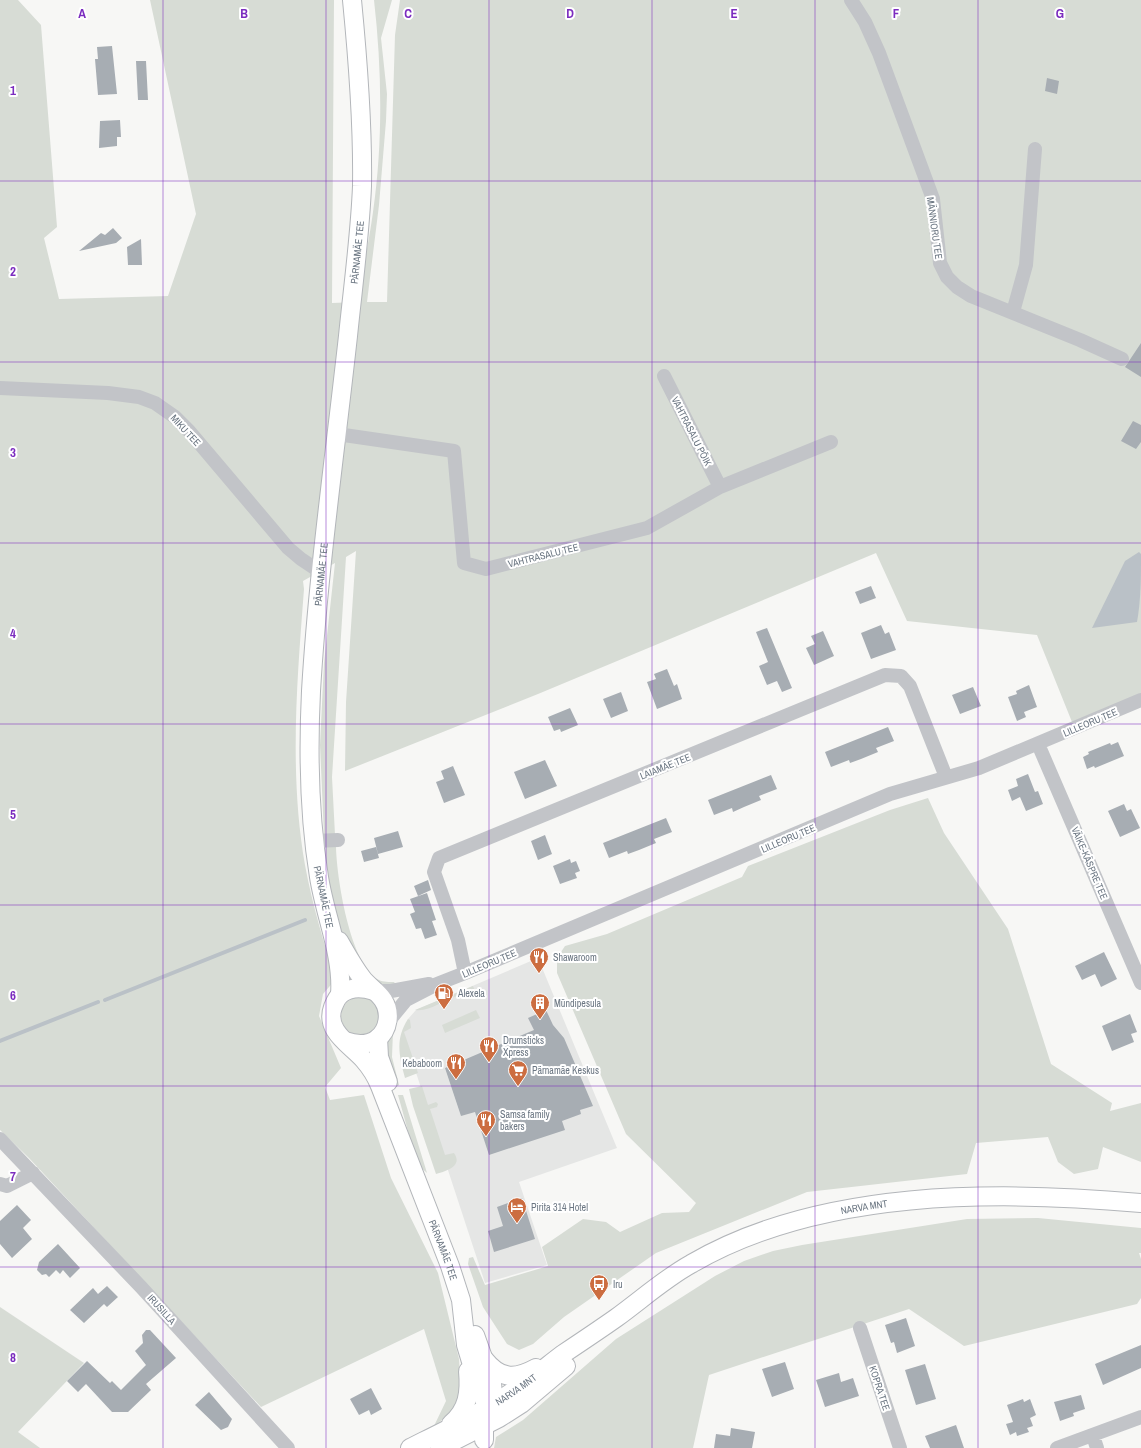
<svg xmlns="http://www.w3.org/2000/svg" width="1141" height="1448" viewBox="0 0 1141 1448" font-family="'Archivo Narrow',sans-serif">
<rect width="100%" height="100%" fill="#f7f7f5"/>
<!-- built -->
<path fill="#e5e6e5" d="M538,958L617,1148L519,1182L547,1265L485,1283L403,1033L408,1019L416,1010Z"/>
<!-- green -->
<path fill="#d7dcd5" d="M0,0H18L41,25L57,227L44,238L59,299L168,296L196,214L150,0H334L332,303L358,302C362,272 369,242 373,212C383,142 382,70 374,0H392L381,38L387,94L386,121L379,205L367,302H387L395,35L400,0H1141V695L1072,722L1037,635L907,621L876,553L538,694L345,771L346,702L356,551L346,557L332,777L335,835H324L320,745L324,663L335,563L303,581L304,589C297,681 289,774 305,865C312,904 324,942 335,980L323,994L319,1016L341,1068L325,1087L330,1100L364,1095L391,1178L438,1273L459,1359L461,1391L454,1411L434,1426L446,1401L424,1329L261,1407L29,1158L0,1130Z
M928,798L944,833L1008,929L1051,1064L1112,1103L1110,1111L1141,1103V1162L1103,1147L1098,1169L1074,1174L1058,1162L1048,1137L976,1143L967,1174L807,1192L656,1253L564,1317L533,1344L519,1350L507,1344L483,1307L468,1264L469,1258L473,1257L485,1285L548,1266L542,1247L583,1219L606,1222L620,1232L662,1213L689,1212L696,1203L626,1134L557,973V958L565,946L607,934L742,877L748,866L890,810Z
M326,845H336C336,874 350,967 379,980C383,982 390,982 394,982L397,986L377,984C365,968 351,951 341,933C331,916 324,865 326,845Z
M473,986L476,994C469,999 465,995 457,996C443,1000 430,1012 415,1010Z
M341 1016a19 19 0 1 1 38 0a19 19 0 1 1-38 0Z
M476,1010L480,1018L445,1033L442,1025Z
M408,1019L410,1020L411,1028L404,1032L418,1073L405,1078C399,1056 395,1039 408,1019Z
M393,1031L392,1057L399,1085L396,1087L386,1059L385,1041Z
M422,1086L428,1105L436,1102L438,1104L437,1107L430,1109L445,1155L454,1153C463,1166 447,1171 436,1174L413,1106L409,1089Z
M398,1095H403L404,1098L427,1173L419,1166L416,1160Z
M1038,1218L1141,1228V1253H1139L1141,1259V1298L1137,1304L964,1346L909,1309L709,1375L693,1448H494L496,1437L523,1420L616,1339L715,1276L744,1261L773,1251L802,1245L967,1219Z
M0,1307L84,1363L18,1432L40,1448H0Z"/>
<!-- water -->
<path fill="#bac1c7" d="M1139,552L1141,554C1141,576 1141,600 1137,622L1092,628L1125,561Z"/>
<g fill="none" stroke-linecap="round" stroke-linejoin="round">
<!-- stream -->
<path stroke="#bac1c7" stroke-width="4" d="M105,1000L305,920
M0,1041L98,1002"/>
</g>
<!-- building -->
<path fill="#a7adb3" d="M112,46L117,94L98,95L95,59H98L97,47Z
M136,61H146L148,100H138Z
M1047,78L1059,81L1057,94L1045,91Z
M120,120L121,137H117V146L99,148L100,121Z
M113,228L122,238L116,243L79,251L101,233L105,235Z
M141,239L142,265H128L127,247Z
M1141,343V377L1125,367Z
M1133,421L1141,425V442L1136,449L1121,441Z
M871,586L876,598L860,604L855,592Z
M881,625L885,634L889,632L896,650L871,659L861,633Z
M767,628L792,688L782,692L777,681L767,685L759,666L768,662L756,632Z
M823,631L834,656L814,665L806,648L815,644L811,636Z
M667,669L674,686L677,684L682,699L657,709L647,682L656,679L654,674Z
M1029,685L1037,707L1024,712L1026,717L1017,721L1008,697L1017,694L1016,691Z
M973,687L981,706L960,714L952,695Z
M621,692L628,711L611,718L603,699Z
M570,708L578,725L561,732L560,729L554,731L548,717Z
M888,727L894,741L876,748L878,752L861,759L850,763L849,760L831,767L825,752Z
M1118,742L1124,756L1095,768L1094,766L1087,769L1083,757L1089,754L1088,752L1110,743L1111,745Z
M545,760L557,786L525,799L514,772Z
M453,766L465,795L444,803L436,782L444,779L441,771Z
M1028,774L1035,792L1038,791L1043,804L1026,811L1020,797L1012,801L1008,790L1018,786L1016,779Z
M771,775L777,789L759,796L761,800L744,807L733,812L732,808L714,815L708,800Z
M1124,804L1127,811L1131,809L1140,828L1120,837L1108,811Z
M666,818L672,832L654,839L656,843L639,850L628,854L627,851L609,858L603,843Z
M398,831L403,847L378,854L374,838Z
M545,835L552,854L538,860L531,841Z
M376,847L379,858L364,862L361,851Z
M570,859L571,863L576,861L580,871L575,873L577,878L560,884L553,866Z
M428,880L431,890L418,896L414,886Z
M427,893L436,920L432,921L437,935L425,939L421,928L416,929L410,914L415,912L410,899Z
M1104,952L1117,979L1101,987L1095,974L1082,980L1075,966Z
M546,1010L553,1025L564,1038L593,1106L580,1110L581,1114L562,1121L565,1130L489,1155L475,1112L461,1116L445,1068L534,1030L528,1018Z
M1130,1014L1137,1032L1131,1034L1134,1042L1112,1051L1102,1026Z
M522,1198L535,1239L494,1252L488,1231L503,1226L497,1207Z
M17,1205L31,1220L23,1228L32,1239L12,1258L0,1244V1221Z
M58,1244L80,1268L70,1278L63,1270L60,1274L56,1270L49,1277L46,1274L42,1275L37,1270L39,1262Z
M107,1286L118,1297L107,1307L104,1304L84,1323L70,1310L93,1288L98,1294Z
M906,1318L915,1346L897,1353L894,1342L891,1343L885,1325Z
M146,1330H150L176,1358L146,1384L151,1390L128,1412H112L86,1384L78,1392L67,1381L87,1361L110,1383L112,1381L121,1390L146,1365L135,1351L143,1343L142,1335Z
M1141,1345V1368L1103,1385L1095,1364Z
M785,1362L794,1389L772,1397L762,1369Z
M925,1364L936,1399L916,1405L905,1370Z
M839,1373L841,1382L853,1378L859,1396L825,1407L816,1380Z
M371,1388L382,1409L371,1415L369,1410L359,1415L350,1399Z
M209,1392L232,1419L228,1427L221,1430L195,1405Z
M1081,1395L1085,1409L1073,1413L1074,1416L1060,1421L1054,1402Z
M1023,1399L1024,1402L1030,1399L1036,1415L1030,1418L1033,1426L1027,1428L1029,1432L1017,1436L1016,1432L1010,1435L1006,1424L1013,1422L1007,1405Z
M956,1425L964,1448H930L925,1436Z
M731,1428L755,1432L752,1448H714L716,1434L730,1436Z"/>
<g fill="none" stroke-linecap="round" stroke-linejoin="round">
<!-- major casing -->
<g stroke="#b3b6ba" stroke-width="20">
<g id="major">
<path d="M339,941C346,953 353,966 362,978C368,986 378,992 383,1000C391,1012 389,1030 377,1039C367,1046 356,1045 345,1041"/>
<path id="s1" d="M374,991C362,987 351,986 341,994C337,997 335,1002 333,1007C324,1031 351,1045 364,1060C371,1068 376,1076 380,1086L450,1266L461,1300L466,1345L479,1388L488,1408"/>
<path id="s2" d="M340,995C343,955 325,916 319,877C309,816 308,753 311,691C318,573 335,454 348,336C353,286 360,236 362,186C363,124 358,61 352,0"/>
<path d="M378,1038L379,1057L388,1082"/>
<path d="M475,1335L492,1383L493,1395L484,1426V1440"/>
<path d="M484,1359C500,1379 514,1380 536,1368"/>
<path d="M451,1424C468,1410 470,1392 468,1371"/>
<path id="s3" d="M410,1448C446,1430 482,1413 515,1390C532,1379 547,1366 563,1354C581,1342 599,1330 616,1318C641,1300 664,1279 691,1264C819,1189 997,1190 1141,1203"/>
<path d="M440,1448L499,1418L521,1404L566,1366"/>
</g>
</g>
<!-- minor -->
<path stroke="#c2c4c8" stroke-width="14" d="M851,0L865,22L879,53L933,199L940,263L947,277L957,287L971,296L1080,340L1122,359
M1013,312L1026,265L1035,149
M664,376L720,487
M0,388L108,393L139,397L155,403L175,417L189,431L288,548L301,559L322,573
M337,434L454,451L464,563L486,569L647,528L720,487L831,442
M1038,744L1141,983
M314,841L338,840
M465,973L458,940L434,872L439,858L885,675L901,676L910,686L946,777
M374,991H391L429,984
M388,1022L406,1000L437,984L465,973L890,794L979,768L1141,700
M0,1139L141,1287L288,1448
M0,1184L7,1186L33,1173
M860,1328L900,1448
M1093,1436L1097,1448
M1057,1448L1141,1417"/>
<!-- major -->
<use href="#major" stroke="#fff" stroke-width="18"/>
</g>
<!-- grid -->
<path fill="none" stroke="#7b2cbf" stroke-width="1" stroke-opacity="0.55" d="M163,0V1448M326,0V1448M489,0V1448M652,0V1448M815,0V1448M978,0V1448M0,181H1141M0,362H1141M0,543H1141M0,724H1141M0,905H1141M0,1086H1141M0,1267H1141"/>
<!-- icons -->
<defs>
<g id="restaurant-pin" transform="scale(1)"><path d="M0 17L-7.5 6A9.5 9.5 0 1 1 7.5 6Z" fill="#cc6d40" stroke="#fff"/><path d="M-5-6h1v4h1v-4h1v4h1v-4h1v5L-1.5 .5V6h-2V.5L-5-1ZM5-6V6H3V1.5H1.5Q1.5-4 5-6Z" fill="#fff"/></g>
<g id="fuel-pin" transform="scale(1)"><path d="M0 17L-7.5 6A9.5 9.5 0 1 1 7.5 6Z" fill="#cc6d40" stroke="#fff"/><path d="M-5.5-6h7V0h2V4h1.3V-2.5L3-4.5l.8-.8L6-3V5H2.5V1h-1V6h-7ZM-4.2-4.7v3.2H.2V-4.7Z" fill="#fff"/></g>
<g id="building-pin" transform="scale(1)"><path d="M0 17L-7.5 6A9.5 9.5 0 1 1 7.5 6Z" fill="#cc6d40" stroke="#fff"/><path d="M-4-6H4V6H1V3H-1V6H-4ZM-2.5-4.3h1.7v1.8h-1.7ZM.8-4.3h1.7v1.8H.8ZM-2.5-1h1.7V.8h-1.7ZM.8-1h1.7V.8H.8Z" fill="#fff"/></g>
<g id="supermarket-pin" transform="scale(1)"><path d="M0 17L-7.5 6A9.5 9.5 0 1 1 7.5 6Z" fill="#cc6d40" stroke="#fff"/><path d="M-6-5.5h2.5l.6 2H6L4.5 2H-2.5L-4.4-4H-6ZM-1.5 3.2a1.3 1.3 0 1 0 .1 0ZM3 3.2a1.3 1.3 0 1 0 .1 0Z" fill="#fff"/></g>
<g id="hotel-pin" transform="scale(1)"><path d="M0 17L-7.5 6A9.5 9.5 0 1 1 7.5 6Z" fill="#cc6d40" stroke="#fff"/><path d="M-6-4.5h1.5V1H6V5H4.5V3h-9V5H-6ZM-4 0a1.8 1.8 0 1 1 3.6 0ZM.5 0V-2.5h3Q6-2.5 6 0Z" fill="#fff"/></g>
<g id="bus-pin" transform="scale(1)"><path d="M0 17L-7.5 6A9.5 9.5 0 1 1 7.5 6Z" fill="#cc6d40" stroke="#fff"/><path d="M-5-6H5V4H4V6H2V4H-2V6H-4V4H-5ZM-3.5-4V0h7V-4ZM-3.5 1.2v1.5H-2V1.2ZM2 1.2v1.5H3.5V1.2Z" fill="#fff"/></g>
</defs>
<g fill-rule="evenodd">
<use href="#restaurant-pin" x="539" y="957"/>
<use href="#fuel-pin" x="444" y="993"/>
<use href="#building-pin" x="540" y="1003"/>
<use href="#restaurant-pin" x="489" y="1046"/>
<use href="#restaurant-pin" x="456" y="1063"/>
<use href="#supermarket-pin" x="518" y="1070"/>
<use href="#restaurant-pin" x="486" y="1120"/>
<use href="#hotel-pin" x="517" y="1207"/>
<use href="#bus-pin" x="599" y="1284"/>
</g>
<g text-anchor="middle" stroke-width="4" stroke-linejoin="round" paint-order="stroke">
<!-- street labels -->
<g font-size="10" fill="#6b7682" stroke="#fff">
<text transform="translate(935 228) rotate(82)" y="4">MÄNNIORU TEE</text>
<text dy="4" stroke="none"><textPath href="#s2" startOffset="748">PÄRNAMÄE TEE</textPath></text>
<text transform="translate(186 430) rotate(47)" y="4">MIKU TEE</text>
<text transform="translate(692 431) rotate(63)" y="4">VAHTRASALU PÕIK</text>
<text transform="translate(543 555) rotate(-14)" y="4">VAHTRASALU TEE</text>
<text dy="4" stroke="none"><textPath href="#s2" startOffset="424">PÄRNAMÄE TEE</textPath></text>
<text transform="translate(1090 722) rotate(-23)" y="4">LILLEORU TEE</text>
<text transform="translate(665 766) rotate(-22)" y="4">LAIAMÄE TEE</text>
<text transform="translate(788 838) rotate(-23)" y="4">LILLEORU TEE</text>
<text transform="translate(1090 863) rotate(67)" y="4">VÄIKE-KÄSPRE TEE</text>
<text transform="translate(324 897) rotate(78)" y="4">PÄRNAMÄE TEE</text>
<text transform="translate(489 963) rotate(-23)" y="4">LILLEORU TEE</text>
<text dy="4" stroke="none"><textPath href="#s3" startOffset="520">NARVA MNT</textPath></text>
<text dy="4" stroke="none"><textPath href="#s1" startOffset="322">PÄRNAMÄE TEE</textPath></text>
<text transform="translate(162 1309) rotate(48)" y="4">IRUSILLA</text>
<text transform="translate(880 1388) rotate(72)" y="4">KOPRA TEE</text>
<text dy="4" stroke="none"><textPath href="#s3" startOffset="121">NARVA MNT</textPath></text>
</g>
<!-- poi labels -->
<g font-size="10" fill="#6b7682" stroke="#fff" text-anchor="start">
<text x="553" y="961">Shawaroom</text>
<text x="458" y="997">Alexela</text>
<text x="554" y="1007">Mündipesula</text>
<text x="503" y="1044">Drumsticks<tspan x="503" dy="12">Xpress</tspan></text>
<text x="442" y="1067" text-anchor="end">Kebaboom</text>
<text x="532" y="1074">Pärnamäe Keskus</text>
<text x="500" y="1118">Samsa family<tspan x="500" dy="12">bakers</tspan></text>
<text x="531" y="1211">Pirita 314 Hotel</text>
<text x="613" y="1288">Iru</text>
</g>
</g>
<g font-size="13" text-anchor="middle" font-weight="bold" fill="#7b2cbf" stroke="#fff" stroke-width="4" stroke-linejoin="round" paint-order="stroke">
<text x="82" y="18">A</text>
<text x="244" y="18">B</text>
<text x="408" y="18">C</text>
<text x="570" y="18">D</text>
<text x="734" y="18">E</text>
<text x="896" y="18">F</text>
<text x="1060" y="18">G</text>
<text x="13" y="95">1</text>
<text x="13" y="276">2</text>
<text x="13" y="457">3</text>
<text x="13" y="638">4</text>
<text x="13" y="819">5</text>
<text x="13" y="1000">6</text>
<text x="13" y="1181">7</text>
<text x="13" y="1362">8</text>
</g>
</svg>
